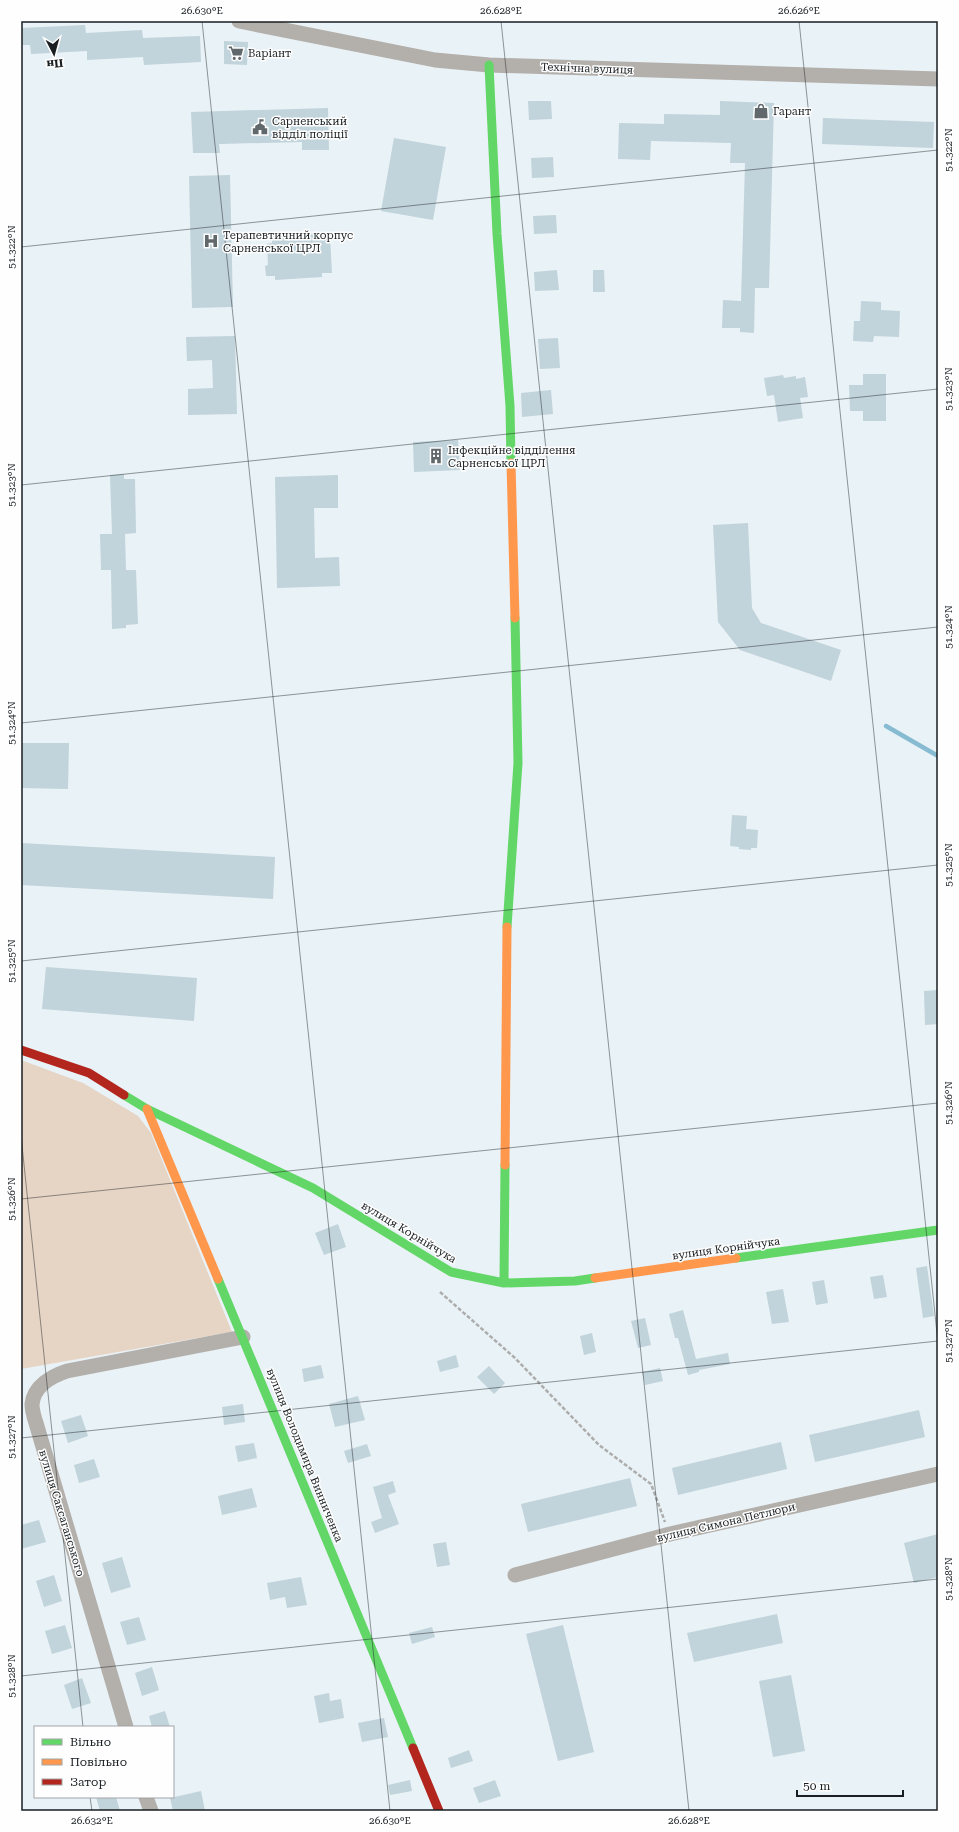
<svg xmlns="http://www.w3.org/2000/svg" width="959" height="1832" viewBox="0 0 959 1832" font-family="'Roboto Serif',serif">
<rect width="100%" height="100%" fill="#e9f2f6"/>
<!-- green -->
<path fill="#e6d4c5" d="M21,1060L83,1083L138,1116L151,1133L232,1332L21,1369Z"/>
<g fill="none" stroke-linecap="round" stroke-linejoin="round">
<!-- stream -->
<path stroke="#86bbd1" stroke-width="4.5" d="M886,726L938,756"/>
</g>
<!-- building -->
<path fill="#c1d3db" d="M85,25L86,33L142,30L143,38L200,36L201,62L144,65L143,57L87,60V51L31,54L30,45H21V28Z
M224,41L248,42L247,65L224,64Z
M528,101H551L552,119L529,120Z
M720,101L774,103L769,288H755L754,333L740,332V328H722L723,300L741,301L745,163H730L731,143L651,141L650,160L618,159L619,123L664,124V114L720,115Z
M328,108L329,150H302V142L219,144L220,153H193L191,112Z
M823,118L934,122L933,148L822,144Z
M394,138L446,147L433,220L381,211Z
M553,157L554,177L532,178L531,158Z
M230,175L233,307L192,308L189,176Z
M556,215L557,233L534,234L533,216Z
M319,233V236H330L332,273H322V277L275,280V276H266L265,266L268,265L267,244L272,243V235Z
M557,270L559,290L535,291L534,272Z
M593,270H604L605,292H593Z
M861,301L881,302V310L900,311L899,337L874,336L873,342L853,341L854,321H860Z
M235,336L237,414L188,415V389L213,388L212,360L187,361L186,337Z
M558,338L560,368L540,369L538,339Z
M863,374H886V421H863V411H850L849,385H863Z
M783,375L784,378L796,376V379L805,377L808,397L800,398L803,418L778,422L774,395L767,396L764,378Z
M551,390L553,414L522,417L521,393Z
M458,440L460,470L414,472L413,442Z
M124,474V479H135L136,533L125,534L126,570H136L138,624L126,625V628L112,629L111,570H101L100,534H112L110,475Z
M338,475V508H314L315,558L339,557L340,586L277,588L275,477Z
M748,523L752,608L761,623L841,650L831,681L740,650L718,622L713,525Z
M21,743H69L68,789L21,788Z
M732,815L747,816L746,829L758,830L757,848H751V850L739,849V847L730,846Z
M21,843L275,857L273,899L21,885Z
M46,967L197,978L194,1021L42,1009Z
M938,990V1024L925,1025L924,991Z
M338,1224L346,1247L324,1255L315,1233Z
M927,1266L934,1316L923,1318L916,1268Z
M883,1275L887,1297L874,1299L870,1277Z
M824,1280L828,1303L816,1305L812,1282Z
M783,1289L789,1322L772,1324L766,1292Z
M683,1310L696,1359L728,1353L730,1364L699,1370V1372L688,1375L678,1338H675L669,1314Z
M645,1318L651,1345L638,1348L631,1321Z
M592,1333L596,1352L584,1355L580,1336Z
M456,1355L459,1367L440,1372L437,1361Z
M321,1365L324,1378L304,1382L302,1369Z
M489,1366L505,1383L494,1394L477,1377Z
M660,1368L663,1381L645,1385L642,1372Z
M358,1396L365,1420L335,1427L329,1404Z
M243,1404L245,1422L224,1425L222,1407Z
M919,1410L925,1437L815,1462L809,1435Z
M81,1415L88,1436L68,1443L61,1421Z
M781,1442L787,1469L678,1495L672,1468Z
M254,1443L257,1458L238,1462L235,1446Z
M367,1444L371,1456L348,1463L344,1451Z
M94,1459L100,1477L79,1483L74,1465Z
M630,1478L637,1506L528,1532L521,1504Z
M393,1481L396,1492L388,1495L399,1524L375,1533L371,1522L382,1518L373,1487Z
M252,1488L257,1507L222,1515L218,1496Z
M39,1520L46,1542L21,1549V1525Z
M938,1534V1577L914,1583L904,1543Z
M446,1542L450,1565L437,1567L433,1544Z
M122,1557L131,1587L111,1593L102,1563Z
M54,1575L62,1601L44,1607L36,1581Z
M301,1577L307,1605L287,1608L285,1597L270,1600L267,1583Z
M777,1614L783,1643L694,1662L687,1633Z
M139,1617L146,1640L127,1645L120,1622Z
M65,1625L72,1648L52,1654L45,1631Z
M563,1625L594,1752L558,1761L526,1634Z
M432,1627L435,1637L412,1644L409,1633Z
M152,1667L159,1690L142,1696L135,1673Z
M791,1675L805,1751L773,1757L759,1681Z
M82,1678L91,1703L72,1709L64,1685Z
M329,1693L330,1701L341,1699L344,1718L319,1723L314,1696Z
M165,1711L170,1727H152L149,1716Z
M384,1718L388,1737L362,1742L358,1723Z
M469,1750L473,1761L451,1768L448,1758Z
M410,1780L412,1791L390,1795L388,1785Z
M495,1780L501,1796L479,1803L473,1788Z
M201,1791L205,1811H173L170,1798Z
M96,1797H116L120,1811H100Z"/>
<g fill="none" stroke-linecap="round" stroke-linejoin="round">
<!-- path -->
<path stroke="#adadad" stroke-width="2.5" stroke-dasharray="4 2" stroke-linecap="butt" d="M440,1292L515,1358L599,1445L651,1484L665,1522"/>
<!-- street -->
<path stroke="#b3afab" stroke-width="15" d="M239,21L435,60L489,65L938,79
M515,1575L670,1534L938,1474
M126,1727L36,1423C34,1417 32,1410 32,1404C34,1386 52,1376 67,1371L243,1337
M146,1797L151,1811"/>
<!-- fast -->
<path stroke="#63d668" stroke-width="9" d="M489,65L497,234L510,406L511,463
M507,927L518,763L515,618
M124,1095L147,1109L313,1188L451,1272L504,1283L575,1281L595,1278
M736,1258L938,1230
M218,1279L413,1748
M504,1283L505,1165"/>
<!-- slow -->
<path stroke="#ff974d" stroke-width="9" d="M511,463L515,618
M147,1109L218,1279
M505,1165L507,927
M595,1278L736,1258"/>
<!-- jam -->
<path stroke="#b3261e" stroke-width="9" d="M21,1050L89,1073L124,1095
M413,1748L439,1811"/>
</g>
<!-- ticks -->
<path fill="none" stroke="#181e21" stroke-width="1" stroke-opacity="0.45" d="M202,21L390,1811M501,21L689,1811M799,21L938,1343M21,247L938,150M21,485L938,389M21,723L938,627M21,961L938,865M21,1136L83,1727M21,1199L938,1103M21,1438L938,1341M21,1676L938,1579M90,1797L92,1811"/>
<!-- icons -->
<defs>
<g id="supermarket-bare" transform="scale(1.2)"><path d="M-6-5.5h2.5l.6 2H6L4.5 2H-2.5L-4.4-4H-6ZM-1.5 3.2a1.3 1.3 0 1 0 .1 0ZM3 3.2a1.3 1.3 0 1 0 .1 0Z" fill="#61686c" stroke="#fefefe" stroke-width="2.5" paint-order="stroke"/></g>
<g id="shop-bare" transform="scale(1.2)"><path d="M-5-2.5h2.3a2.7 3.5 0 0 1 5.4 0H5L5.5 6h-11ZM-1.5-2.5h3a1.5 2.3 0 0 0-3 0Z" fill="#61686c" stroke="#fefefe" stroke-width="2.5" paint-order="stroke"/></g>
<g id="civic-bare" transform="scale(1.2)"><path d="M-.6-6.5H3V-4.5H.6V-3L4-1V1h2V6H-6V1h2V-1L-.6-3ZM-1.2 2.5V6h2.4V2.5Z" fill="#61686c" stroke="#fefefe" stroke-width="2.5" paint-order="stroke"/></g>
<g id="hospital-bare" transform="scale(1.2)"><path d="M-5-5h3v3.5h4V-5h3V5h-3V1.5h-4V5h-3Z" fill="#61686c" stroke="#fefefe" stroke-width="2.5" paint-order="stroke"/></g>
<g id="building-bare" transform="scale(1.2)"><path d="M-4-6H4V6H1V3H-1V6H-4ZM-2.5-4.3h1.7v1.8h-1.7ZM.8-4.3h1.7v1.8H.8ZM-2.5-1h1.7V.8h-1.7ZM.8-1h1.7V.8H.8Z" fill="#61686c" stroke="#fefefe" stroke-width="2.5" paint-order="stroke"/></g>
</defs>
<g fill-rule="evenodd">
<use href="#supermarket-bare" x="236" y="53"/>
<use href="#shop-bare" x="761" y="111"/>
<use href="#civic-bare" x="260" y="127"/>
<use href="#hospital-bare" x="211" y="241"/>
<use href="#building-bare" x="436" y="456"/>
</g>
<g text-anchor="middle" stroke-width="3" stroke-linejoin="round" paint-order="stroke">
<!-- poi labels -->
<g font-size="11" fill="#181e21" stroke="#fefefe" text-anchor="start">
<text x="248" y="57">Варіант</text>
<text x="773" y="115">Гарант</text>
<text x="272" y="125">Сарненський<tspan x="272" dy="13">відділ поліції</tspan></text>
<text x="223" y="239">Терапевтичний корпус<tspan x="223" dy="13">Сарненської ЦРЛ</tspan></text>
<text x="448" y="454">Інфекційне відділення<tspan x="448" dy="13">Сарненської ЦРЛ</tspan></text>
</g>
<!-- street labels -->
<g font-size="11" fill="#181e21" stroke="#fefefe">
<text transform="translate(587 68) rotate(2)" y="4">Технічна вулиця</text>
<text transform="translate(409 1232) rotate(31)" y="4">вулиця Корнійчука</text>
<text transform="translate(726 1248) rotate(-8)" y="4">вулиця Корнійчука</text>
<text transform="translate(305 1455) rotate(68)" y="4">вулиця Володимира Винниченка</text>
<text transform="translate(62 1513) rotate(73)" y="4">вулиця Саксаганського</text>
<text transform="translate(726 1522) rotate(-13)" y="4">вулиця Симона Петлюри</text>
</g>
</g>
<!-- border -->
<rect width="959" height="1832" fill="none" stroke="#fefefe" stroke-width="44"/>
<!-- legend -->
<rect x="34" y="1726" width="140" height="72" fill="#fefefe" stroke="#a2a4a6"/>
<rect x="42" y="1739" width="20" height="6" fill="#63d668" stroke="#a2a4a6"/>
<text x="70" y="1746" font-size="12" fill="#181e21">Вільно</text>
<rect x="42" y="1759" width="20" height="6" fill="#ff974d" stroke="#a2a4a6"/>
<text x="70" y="1766" font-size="12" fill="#181e21">Повільно</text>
<rect x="42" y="1779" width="20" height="6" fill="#b3261e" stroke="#a2a4a6"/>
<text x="70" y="1786" font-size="12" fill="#181e21">Затор</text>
<!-- north arrow -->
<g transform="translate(54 54) rotate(174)" stroke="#fefefe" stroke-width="3" paint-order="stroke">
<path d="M0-3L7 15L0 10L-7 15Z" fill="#181e21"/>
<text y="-6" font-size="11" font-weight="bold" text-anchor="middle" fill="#181e21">Пн</text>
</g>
<!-- scale -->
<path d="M797 1790v6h106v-6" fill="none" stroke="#181e21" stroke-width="2"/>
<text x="803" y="1790" font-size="12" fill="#181e21" stroke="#fefefe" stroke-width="3" paint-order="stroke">50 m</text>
<rect x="22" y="22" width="915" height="1788" fill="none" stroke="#181e21" stroke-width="1.5"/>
<g font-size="10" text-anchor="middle" fill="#181e21">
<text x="202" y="14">26.630°E</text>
<text x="501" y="14">26.628°E</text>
<text x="799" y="14">26.626°E</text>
<text transform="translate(948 150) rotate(-90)" y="4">51.322°N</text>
<text transform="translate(11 247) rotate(-90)" y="4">51.322°N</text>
<text transform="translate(948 389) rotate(-90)" y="4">51.323°N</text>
<text transform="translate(11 485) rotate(-90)" y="4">51.323°N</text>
<text transform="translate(948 627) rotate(-90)" y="4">51.324°N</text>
<text transform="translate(11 723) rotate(-90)" y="4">51.324°N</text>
<text transform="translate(948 865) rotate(-90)" y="4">51.325°N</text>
<text transform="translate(11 961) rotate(-90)" y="4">51.325°N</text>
<text transform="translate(948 1103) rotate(-90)" y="4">51.326°N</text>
<text transform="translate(11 1199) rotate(-90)" y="4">51.326°N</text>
<text transform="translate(948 1341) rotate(-90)" y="4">51.327°N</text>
<text transform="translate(11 1437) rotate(-90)" y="4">51.327°N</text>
<text transform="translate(948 1579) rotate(-90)" y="4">51.328°N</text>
<text transform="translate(11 1676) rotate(-90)" y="4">51.328°N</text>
<text x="92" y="1824">26.632°E</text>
<text x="390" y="1824">26.630°E</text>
<text x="689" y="1824">26.628°E</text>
</g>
</svg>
